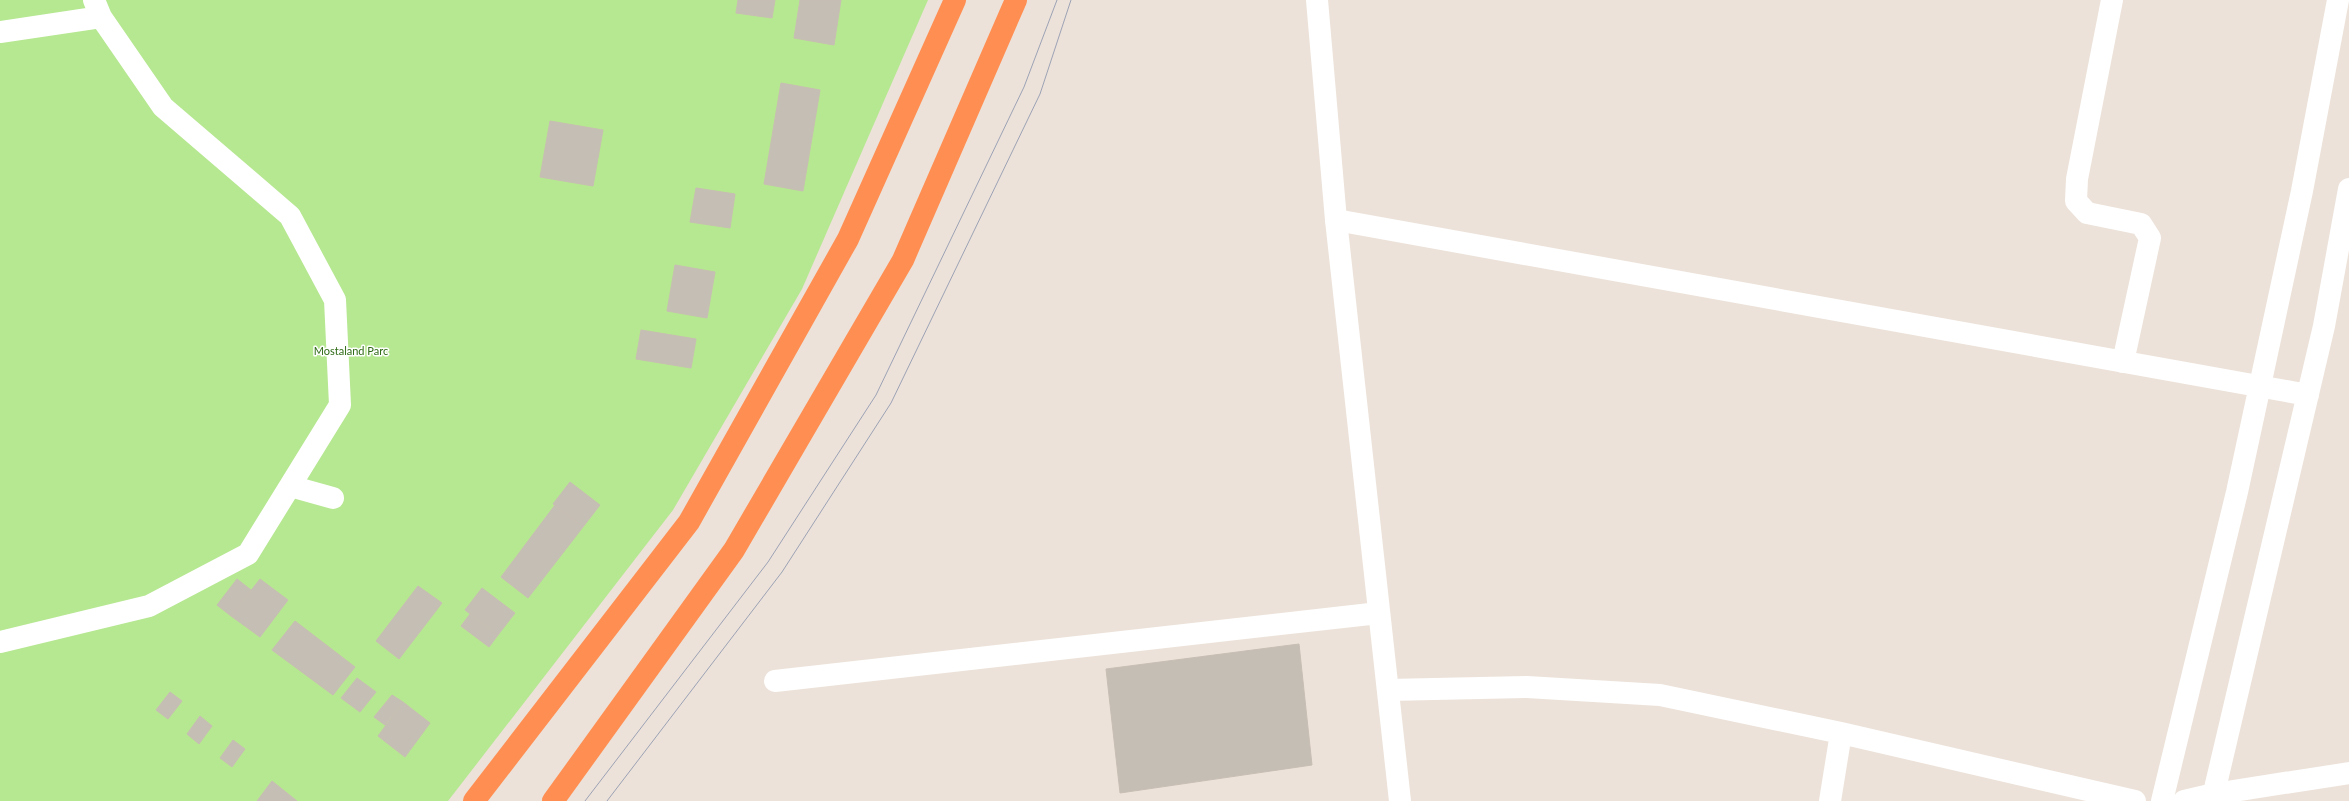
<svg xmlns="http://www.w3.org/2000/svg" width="2349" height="801" viewBox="0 0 2349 801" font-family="Lato,sans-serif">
<rect width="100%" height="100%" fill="#ece2d9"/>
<!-- green -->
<path fill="#b6e791" d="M0,0H928L802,289L673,510L448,801H0Z"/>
<!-- building -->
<path fill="#c4beb5" stroke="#c8beb3" d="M738,0H775L772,18L736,13Z
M800,0H841L834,45L794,38Z
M781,83L820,90L803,191L764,184Z
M550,121L603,130L593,186L540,177Z
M696,188L735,194L730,228L690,222Z
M675,265L715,272L707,318L667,311Z
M641,330L696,339L691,368L636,359Z
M570,482L600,505L583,527L553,504Z
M555,505L583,527L528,598L501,577Z
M237,579L251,590L231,616L217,605Z
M260,579L288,600L260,637L231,616Z
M418,586L442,603L399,659L376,641Z
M482,588L515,613L498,635L465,610Z
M470,614L498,635L489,647L461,626Z
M295,621L355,667L333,695L272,650Z
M1299,644L1312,765L1120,793L1106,669Z
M357,678L376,692L360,712L341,698Z
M170,692L182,701L168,719L156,710Z
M392,695L403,702L385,725L374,717Z
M403,702L430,723L405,757L378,736Z
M200,716L212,726L199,744L187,734Z
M233,740L245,749L232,767L220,758Z
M272,781L297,801H257Z"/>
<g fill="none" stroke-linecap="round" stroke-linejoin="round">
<!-- lane -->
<path stroke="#fff" stroke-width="22" d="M0,32L101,17
M290,486L333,498
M0,642L149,606L248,554L340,405L335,300L290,216L163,107L101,17L94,0"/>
<!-- street -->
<path stroke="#fff" stroke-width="22" d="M2112,0L2077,179L2076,201L2087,213L2141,224L2150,238L2123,362
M1336,220L2308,395
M775,681L1379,613
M1388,690L1527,687L1660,695L1841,733L2135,801
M1830,801L1841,733
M2162,801L2237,492L2302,191L2338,0
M2184,801L2214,794L2349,773
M2212,801L2324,326L2349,189"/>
<!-- secondary -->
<path stroke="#fff" stroke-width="22" d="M1317,0L1336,220L1400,801"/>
<!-- highway -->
<path stroke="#ff8e52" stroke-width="22" d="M474,801L689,522L848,239L955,0
M553,801L734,550L903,260L1016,0"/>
<!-- tram -->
<path stroke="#9ca2b5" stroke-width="1" d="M585,801L768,562L876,395L1024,87L1057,0
M607,801L782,572L891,403L1040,94L1071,0"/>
</g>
<g text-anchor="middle" stroke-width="3" stroke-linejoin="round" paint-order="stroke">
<!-- park labels -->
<g font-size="11" fill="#2e6a15" stroke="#fff">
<text x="351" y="355">Mostaland Parc</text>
</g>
</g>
</svg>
